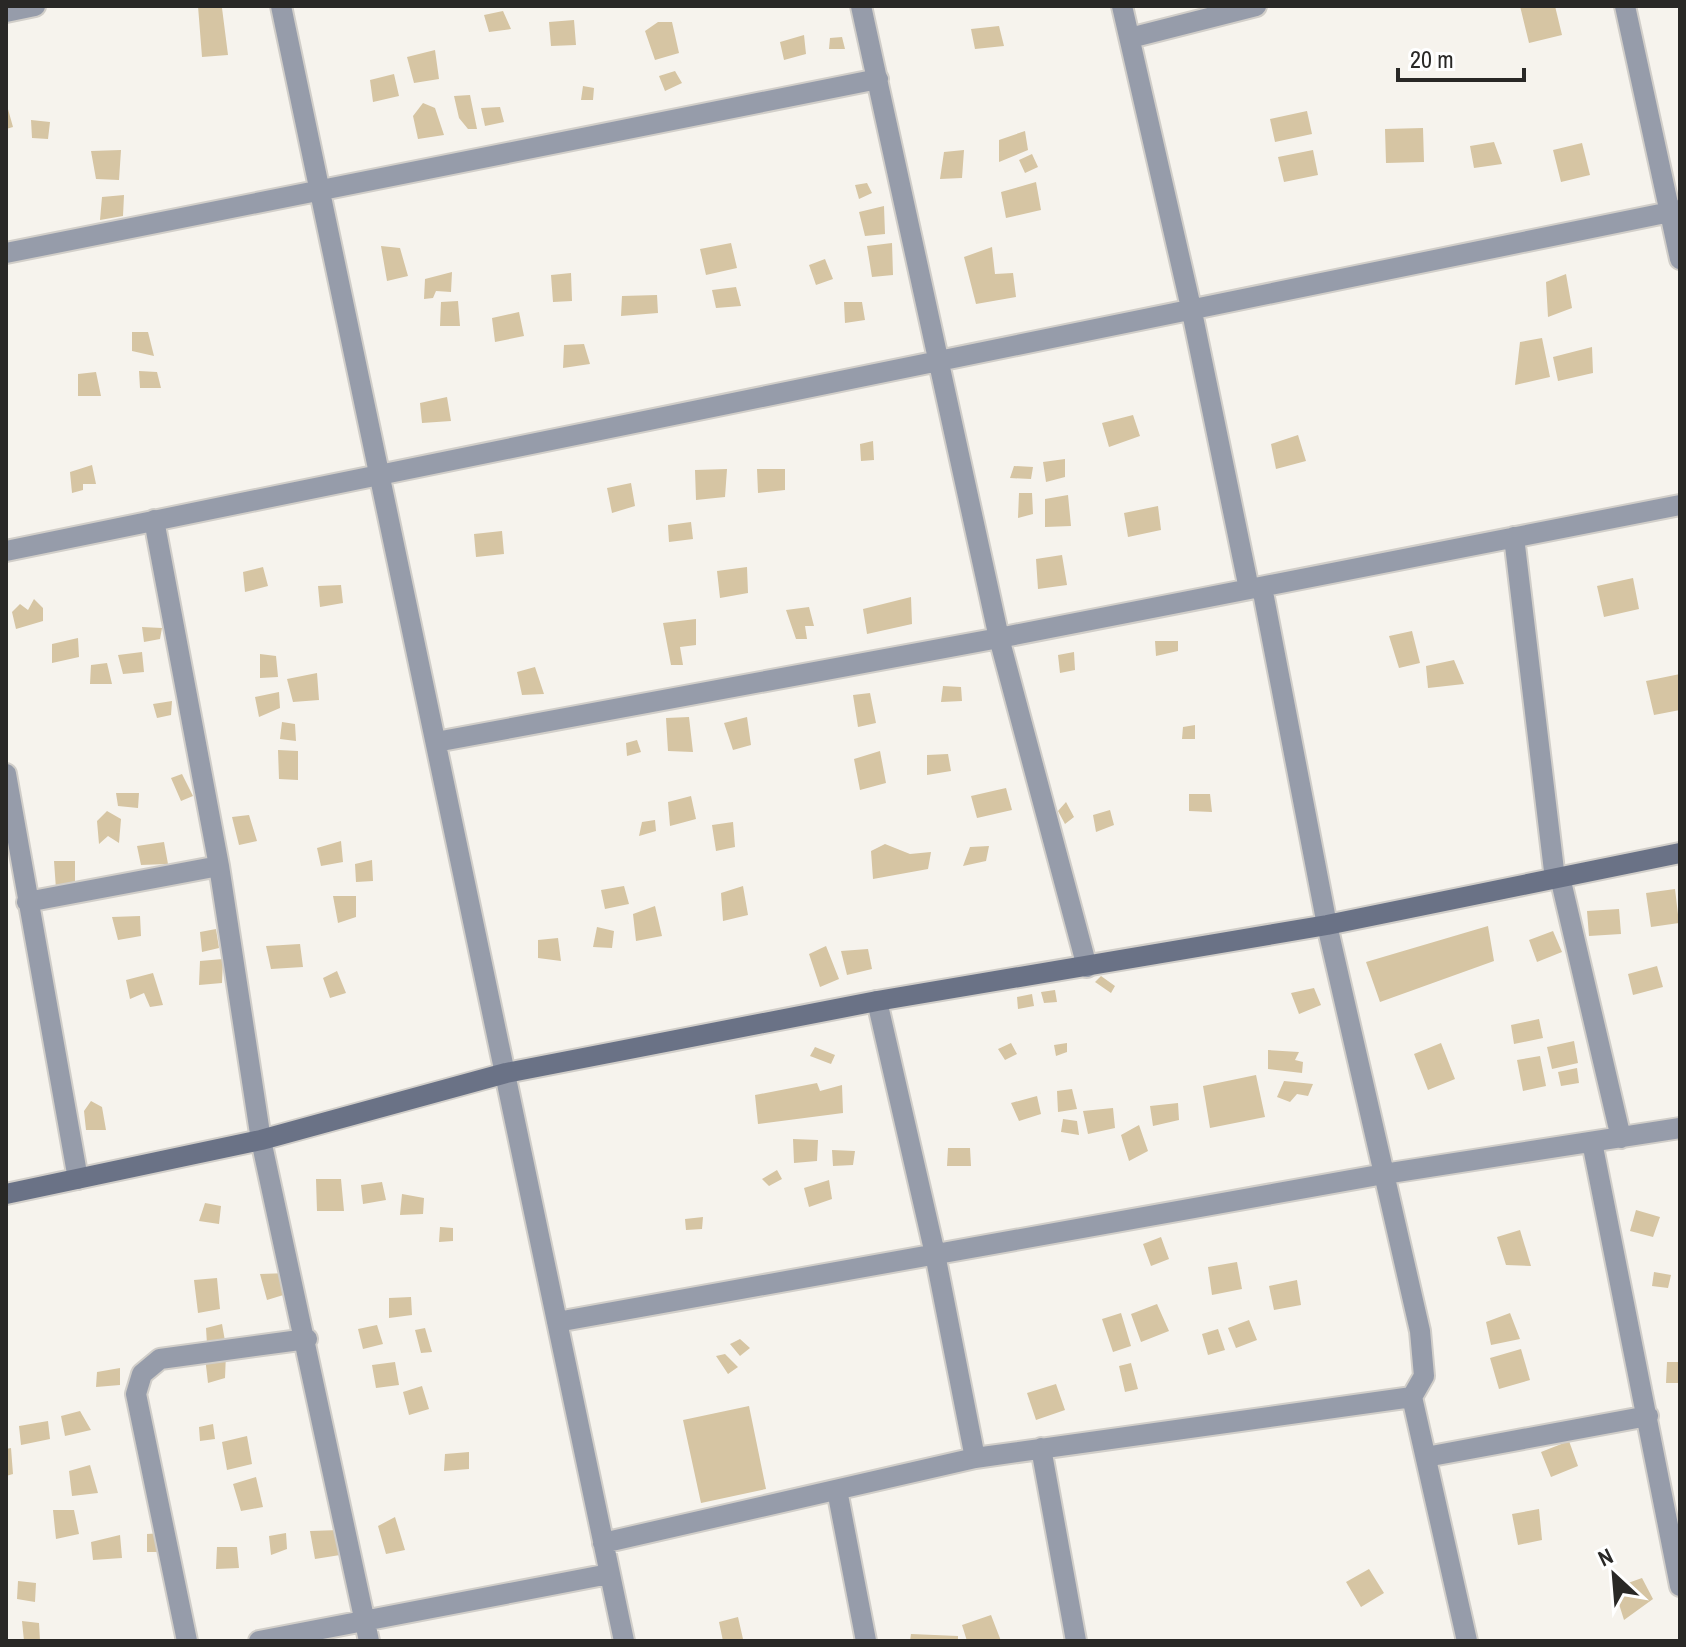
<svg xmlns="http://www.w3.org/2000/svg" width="1686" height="1647" viewBox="0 0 1686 1647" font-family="'Archivo Narrow',sans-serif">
<rect width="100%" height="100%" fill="#f6f3ed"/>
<!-- building -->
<path fill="#d6c5a3" d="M198,6L222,8L228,55L202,57Z
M1520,6H1555L1562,35L1529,43Z
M503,11L511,29L489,32L484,15Z
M574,20L576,45L551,46L549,22Z
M658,22H672L679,53L655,60L645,31Z
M999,26L1004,46L975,49L971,29Z
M804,35L806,54L784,60L780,42Z
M842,37L845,49H829L830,38Z
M435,50L439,79L414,83L407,57Z
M675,71L682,83L665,91L659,76Z
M394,74L399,96L373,102L370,80Z
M583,86L594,88L593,100H581Z
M470,95L477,129H468L459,118L454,96Z
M6,102L13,127L6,129Z
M423,103L435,108L444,135L418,139L413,116Z
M500,107L504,122L485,126L481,108Z
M1307,111L1312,134L1275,142L1270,119Z
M31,120L50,122L48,139L32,138Z
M1423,128L1424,162L1386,163L1385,129Z
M1025,131L1028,150L999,162V140Z
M1494,142L1502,164L1474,168L1470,146Z
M1582,143L1590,175L1561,182L1553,150Z
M121,150L119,180L96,179L91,151Z
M964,150L962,178L940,179L944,152Z
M1313,150L1318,175L1284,182L1278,157Z
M1032,154L1038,167L1025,173L1019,160Z
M1036,182L1041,210L1006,218L1001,192Z
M867,183L872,193L859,199L855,185Z
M124,195L123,216L100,220L102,197Z
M884,206L885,234L865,236L859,212Z
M731,243L737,268L706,275L700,249Z
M892,243L893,275L872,277L867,246Z
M381,246L400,248L408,276L387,281Z
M992,247L995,274L1013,273L1016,297L976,304L964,257Z
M825,259L833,279L816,285L809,265Z
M452,272L451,292L436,291L433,298L424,299L425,279Z
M571,273L572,301L553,302L551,275Z
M1566,274L1572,308L1548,317L1546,282Z
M736,287L741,306L716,308L712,290Z
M657,295L658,313L621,316L622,296Z
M458,301L460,326H440L441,302Z
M844,302H862L865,320L845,323Z
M519,312L524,336L495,342L492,318Z
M132,332H148L154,356L132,351Z
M1542,338L1550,377L1515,385L1520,342Z
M584,344L590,364L563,368L564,345Z
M1592,347L1593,373L1558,381L1553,357Z
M139,371L157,372L161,388H140Z
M96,372L101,396H78V374Z
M447,397L451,421L422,423L420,403Z
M1133,415L1140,436L1109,447L1102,423Z
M1298,435L1306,461L1276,469L1271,444Z
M873,441L874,460L861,461L860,444Z
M1065,459V477L1046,482L1043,462Z
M92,465L96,484H83V490L72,493L70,472Z
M1014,466L1033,467L1031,479L1010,478Z
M727,469L725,497L696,500L695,470Z
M757,469H785V490L758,493Z
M631,483L635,506L612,513L607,488Z
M1019,493H1032L1033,514L1018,518Z
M1068,495L1071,526L1045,527V499Z
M1158,506L1161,530L1128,537L1124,513Z
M691,522L693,539L669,542L668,525Z
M502,531L504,554L476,557L474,534Z
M1062,555L1067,585L1038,589L1036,559Z
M263,567L268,586L245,592L243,572Z
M747,567L748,593L720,598L717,571Z
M1633,578L1639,609L1604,617L1597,586Z
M341,585L343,603L320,607L318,586Z
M911,597L912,624L867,634L863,609Z
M34,599L43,608V621L16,629L12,612L20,604L28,610Z
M809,607L814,626H805L807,639H796L786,610Z
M696,619V645L680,647L683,665H671L663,623Z
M142,627L162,628L160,639L144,642Z
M1412,631L1420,663L1399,668L1389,636Z
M78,638L79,657L52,663V644Z
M1155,641H1178V651L1156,656Z
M142,652L144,672L123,674L118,655Z
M1074,652L1075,670L1060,673L1058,655Z
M260,654L276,656L278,677L260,678Z
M1454,660L1464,684L1428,688L1426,666Z
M107,663L112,684H90L91,665Z
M535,667L544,694L522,695L517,672Z
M317,673L319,700L293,702L287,679Z
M1680,674V710L1654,715L1646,681Z
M943,686L961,687L962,701L941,702Z
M279,692L280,708L259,717L255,697Z
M870,693L876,723L858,727L853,695Z
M172,701L171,715L157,718L153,704Z
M689,717L693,752L668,751L666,718Z
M747,717L751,745L733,750L724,723Z
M282,722L295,724L296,741L280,739Z
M1195,725V739H1182L1183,727Z
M637,740L641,752L627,756L626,743Z
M278,750L298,751V780L279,779Z
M880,751L886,783L860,790L854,759Z
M948,754L951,771L927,775V755Z
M182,774L193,796L181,801L171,778Z
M1006,788L1012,810L977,818L971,796Z
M116,793H139L138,808L118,806Z
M1189,794H1210L1212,812L1189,811Z
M691,796L696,819L670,826L668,802Z
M1066,802L1074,817L1065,824L1058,811Z
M1110,810L1114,825L1096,832L1093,815Z
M107,811L121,819L119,843L108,836L99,844L97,821Z
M249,815L257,841L239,845L232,817Z
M655,820L656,831L639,836L642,822Z
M733,822L735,847L716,851L712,825Z
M341,841L343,862L321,866L317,848Z
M164,842L168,864L141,865L137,846Z
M885,844L910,854L931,852L928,869L873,879L871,851Z
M989,846L986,861L963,866L970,847Z
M372,860L373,881L356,882L355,864Z
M54,861H75V890L56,889Z
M624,886L629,904L605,909L601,890Z
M743,886L748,915L723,921L721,893Z
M1675,889L1679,923L1651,927L1646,893Z
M333,896H356V917L338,923Z
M655,906L662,936L636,941L633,914Z
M1619,909L1621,934L1589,936L1587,911Z
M140,916L141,936L118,940L112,917Z
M1488,926L1494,961L1380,1002L1366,962Z
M597,927L614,931L612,948L593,947Z
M216,929L219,948L202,952L200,932Z
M1553,931L1562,952L1537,962L1529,940Z
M558,938L561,961L538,958V940Z
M300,944L303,967L271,969L266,946Z
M826,946L839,979L820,987L809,954Z
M868,949L872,969L847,975L841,951Z
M223,959L222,983L199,985L200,961Z
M1657,966L1663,987L1633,995L1628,974Z
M337,971L346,993L330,998L323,978Z
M153,973L163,1005L150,1007L144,993L130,999L126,980Z
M1101,976L1115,986L1111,993L1095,982Z
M1314,988L1321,1005L1299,1014L1291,993Z
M1055,990L1057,1002L1044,1003L1041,992Z
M1032,994L1034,1006L1018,1009L1017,997Z
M1539,1019L1543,1038L1514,1044L1511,1025Z
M1574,1041L1578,1063L1552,1069L1547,1047Z
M1011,1043L1017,1054L1005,1060L998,1049Z
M1067,1043V1052L1056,1056L1054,1045Z
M1441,1043L1455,1079L1428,1090L1414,1054Z
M815,1047L835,1055L831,1064L810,1056Z
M1268,1050L1299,1052L1295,1060L1303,1062L1302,1073L1268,1069Z
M1540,1056L1546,1086L1523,1091L1517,1060Z
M1577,1068L1579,1083L1561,1086L1558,1072Z
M1256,1075L1265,1117L1210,1128L1203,1086Z
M1284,1081L1313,1084L1308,1096L1297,1094L1290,1102L1277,1097Z
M817,1083L820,1091L842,1085L843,1113L758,1124L755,1095Z
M1072,1089L1077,1109L1058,1112L1057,1091Z
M1037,1096L1041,1114L1019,1121L1011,1103Z
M91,1101L102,1107L106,1130H86L84,1111Z
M1178,1103L1179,1120L1153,1126L1150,1106Z
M1113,1108L1115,1128L1088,1134L1083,1111Z
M1063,1119L1077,1121L1079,1135L1061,1132Z
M1139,1125L1148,1151L1129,1161L1121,1135Z
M793,1139L818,1140L817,1161L794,1163Z
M948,1148H970L971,1166H947Z
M832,1150L855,1151L853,1165L833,1166Z
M777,1170L782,1179L769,1186L762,1179Z
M316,1179H341L344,1211H317Z
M829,1180L832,1199L809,1207L804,1188Z
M382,1182L386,1200L363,1204L361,1185Z
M402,1194L424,1198L423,1214L400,1215Z
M205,1203L221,1206L219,1224L199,1221Z
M1636,1210L1660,1217L1653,1237L1630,1231Z
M703,1217L702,1229L686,1230L685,1219Z
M440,1227L453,1228V1241L439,1242Z
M1520,1230L1531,1266L1506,1265L1497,1237Z
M1161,1237L1169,1259L1151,1266L1143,1244Z
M1237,1262L1242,1289L1212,1295L1208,1267Z
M1654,1272L1671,1275L1668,1288L1652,1286Z
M288,1273L290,1293L267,1300L260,1274Z
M217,1278L220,1309L198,1313L194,1280Z
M1297,1280L1301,1305L1274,1310L1269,1286Z
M411,1297L412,1315L389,1318V1298Z
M1157,1304L1169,1331L1141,1342L1131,1314Z
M1121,1313L1131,1346L1113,1352L1102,1319Z
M1510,1313L1520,1339L1491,1345L1486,1322Z
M1249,1320L1257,1340L1236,1348L1228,1328Z
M222,1324L225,1341L207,1344L206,1328Z
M377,1325L383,1344L363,1349L358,1329Z
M425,1328L432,1352L421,1353L415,1330Z
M1218,1329L1225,1350L1208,1355L1202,1334Z
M740,1339L750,1348L740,1356L730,1344Z
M1521,1349L1530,1380L1499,1389L1490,1358Z
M226,1353L225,1378L208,1383L205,1357Z
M725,1354L738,1367L728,1374L716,1356Z
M395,1362L399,1385L376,1388L372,1365Z
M1667,1362H1680V1383H1666Z
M1131,1363L1138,1389L1125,1392L1119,1366Z
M120,1368V1385L96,1387L97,1372Z
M1056,1384L1065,1410L1036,1420L1027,1393Z
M422,1386L429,1409L409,1415L403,1392Z
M749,1406L766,1489L701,1503L683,1420Z
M80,1411L91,1430L65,1436L61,1416Z
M48,1421L50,1439L21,1445L19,1426Z
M213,1424L215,1439L200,1441L199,1427Z
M247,1436L252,1464L227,1470L222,1442Z
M1569,1441L1578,1466L1551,1477L1541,1452Z
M11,1448L13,1474L6,1476V1449Z
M469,1452V1469L444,1471L445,1454Z
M90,1465L98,1493L72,1496L69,1471Z
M256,1477L263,1507L241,1511L233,1484Z
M1539,1509L1542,1540L1518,1545L1512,1514Z
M53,1510H74L79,1534L56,1539Z
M395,1517L405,1550L386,1554L378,1526Z
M340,1530V1555L315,1559L310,1531Z
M163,1533L164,1552H147V1534Z
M286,1533L287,1549L271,1555L269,1536Z
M120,1535L122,1558L93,1560L91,1542Z
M217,1547H237L239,1568L216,1569Z
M1369,1569L1384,1593L1361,1607L1346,1582Z
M1642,1578L1653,1599L1624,1620L1614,1588Z
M18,1581L36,1583L35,1602L17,1599Z
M991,1615L1001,1641H967L962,1625Z
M738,1617L743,1639L723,1641L719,1622Z
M22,1621L39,1623L40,1641H24Z
M911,1634L958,1636V1641H910Z"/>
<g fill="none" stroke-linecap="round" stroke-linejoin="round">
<!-- street casing -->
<g stroke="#d1cec9" stroke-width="24">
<path id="street" d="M281,6L624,1641
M861,6L999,638L1087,967
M1122,6L1192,312L1249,589
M1625,6L1680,259
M6,12L35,6
M1130,38L1256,6
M6,253L878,79
M154,520L219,866L261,1140L369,1641
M1514,537L1555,879
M6,551L1680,210
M436,742L999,638L1680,505
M6,774L78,1179
M1560,877L1621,1138
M27,902L219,866
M877,1001L935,1254L975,1458
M1592,1142L1680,1586
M557,1322L1384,1174L1680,1128
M1412,1397L1467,1641
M1041,1448L1076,1641
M1426,1457L1648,1416
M837,1490L866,1641
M603,1543L975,1458L1412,1397L1424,1376L1420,1331L1327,925L1262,587
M187,1641L136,1394L142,1374L160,1359L307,1339
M259,1641L609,1574"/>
</g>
<!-- secondary casing -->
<g stroke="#d1cec9" stroke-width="24">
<path id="secondary" d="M6,1194L261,1140L506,1073L877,1001L1327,925L1680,853"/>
</g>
<!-- street -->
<use href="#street" stroke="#969caa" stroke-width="20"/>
<!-- secondary -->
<use href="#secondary" stroke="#6a7286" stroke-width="20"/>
</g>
<!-- border -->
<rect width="1686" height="1647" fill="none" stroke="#292826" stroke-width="16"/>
<!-- north arrow -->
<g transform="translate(1614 1575) rotate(334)" stroke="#ffffff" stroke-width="6" paint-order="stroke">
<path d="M0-6L14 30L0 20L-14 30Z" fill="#292826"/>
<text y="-12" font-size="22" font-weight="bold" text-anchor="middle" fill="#292826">N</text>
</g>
<!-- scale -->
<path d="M1398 68v12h126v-12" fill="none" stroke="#292826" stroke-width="4"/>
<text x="1410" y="68" font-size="24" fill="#292826" stroke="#ffffff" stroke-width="6" paint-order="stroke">20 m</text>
</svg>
